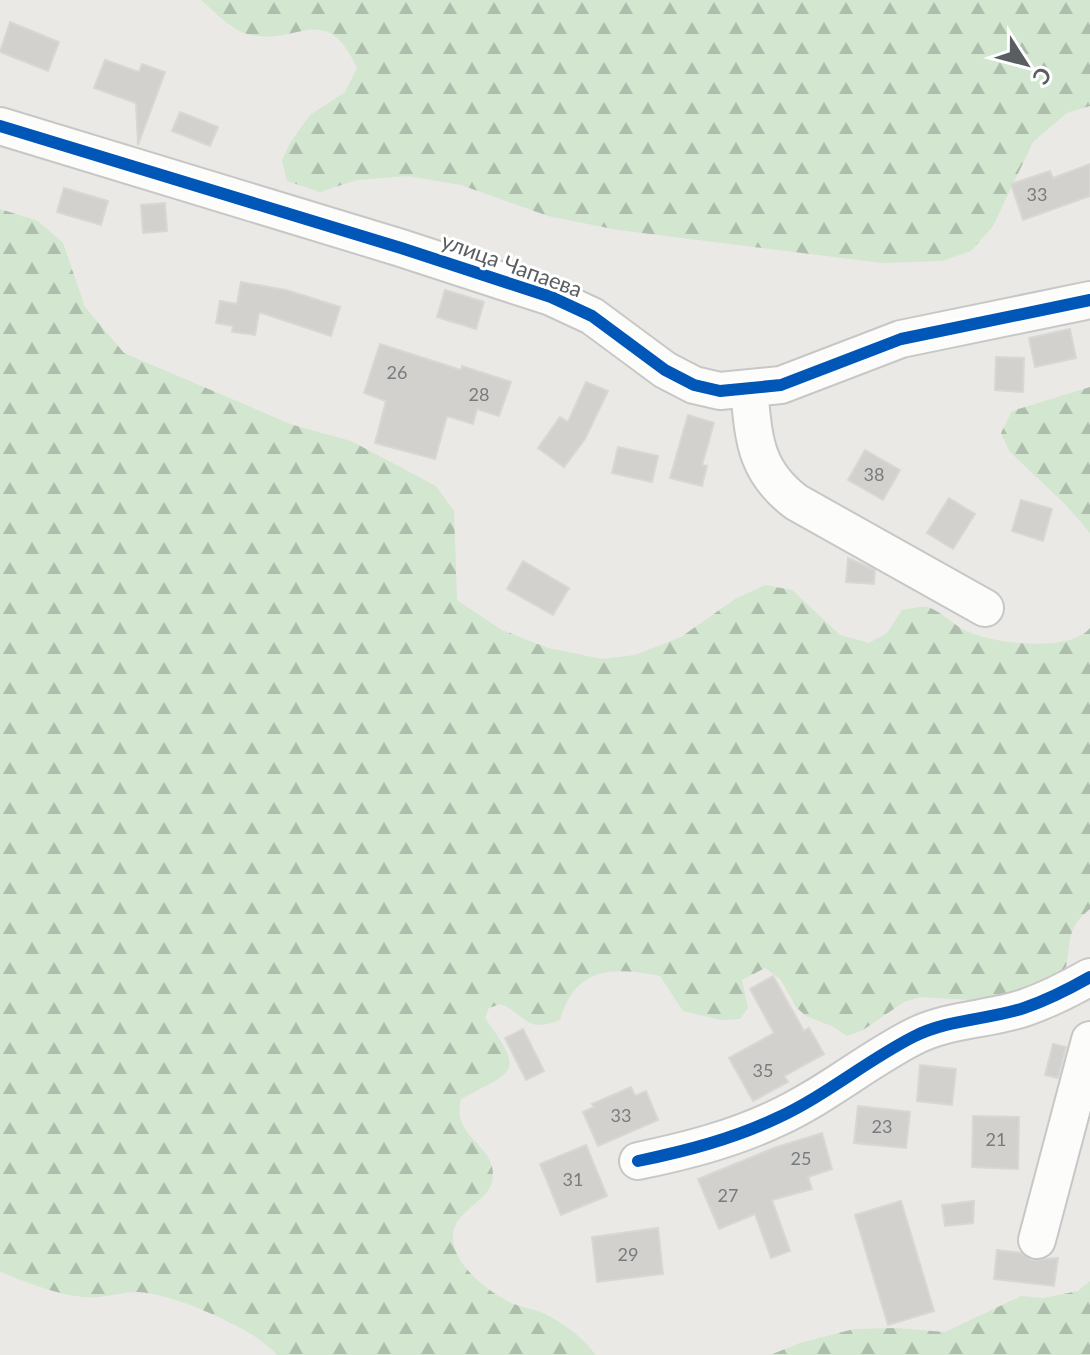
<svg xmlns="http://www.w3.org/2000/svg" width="1090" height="1355" viewBox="0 0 1090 1355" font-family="Lato,sans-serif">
<defs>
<pattern id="forest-firs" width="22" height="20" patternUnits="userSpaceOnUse" patternTransform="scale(2)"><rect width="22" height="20" fill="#d3e6d0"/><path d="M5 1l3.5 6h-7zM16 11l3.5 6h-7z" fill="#aebeac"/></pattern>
</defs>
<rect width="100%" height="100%" fill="#eae9e5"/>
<!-- forest -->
<path fill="url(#forest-firs)" d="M201,0H1090V106L1067,113L1033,142L993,226L971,251L942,261L882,263L618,230L548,216L461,185L408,176L357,180L320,192L287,181L282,160L290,143L310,115L345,92L357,68C326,0 299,45 252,35C233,32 215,12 201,0Z
M0,209L38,221L63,243L85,307L124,353L293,425L351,441L436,486L454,511L457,600L502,630L548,648L602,659L635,655L681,637L735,599L765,585L792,590L840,635L869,643L887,633L902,610C909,609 920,606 927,607C939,610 953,624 964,630C991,644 1070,653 1090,628V909C1065,930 1072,939 1066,967L1051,981L986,1001L920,997L904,1002L863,1030L847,1036L832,1026L806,1016L796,1007L781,980L765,968L742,980L748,1008L740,1019L721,1020L683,1011L660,976C612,967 576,966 560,1020C525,1033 529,1017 501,1004L489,1008L485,1018C526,1075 514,1070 461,1099C451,1138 492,1142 493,1174C495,1201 450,1210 453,1239C455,1267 490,1294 514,1304C523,1308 534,1309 543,1313C564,1323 582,1337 596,1355H277C257,1329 171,1293 138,1292C120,1292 101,1299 83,1297C54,1294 27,1282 0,1272Z
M1090,387V533L1065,504L1009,451L1001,433L1012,411Z
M1090,1281V1355H770L800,1343L854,1329L896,1328L945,1332L1021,1296L1043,1298L1078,1291Z"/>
<!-- building -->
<path fill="#d2d1ce" stroke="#d9d7d4" stroke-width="2" d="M10,22L59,42L48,71L0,52Z
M105,60L139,72L142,64L165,72L138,145L136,103L94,88Z
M180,112L218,127L210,146L172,131Z
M1090,164V196L1023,220L1011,184L1050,171L1053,178Z
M64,188L108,201L101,225L57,212Z
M165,203L167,231L143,233L141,205Z
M241,282L286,290L340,307L331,336L259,312L255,335L232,332L233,326L216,323L220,301L237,304Z
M445,290L484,302L476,329L437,317Z
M1070,329L1076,358L1035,367L1029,338Z
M380,344L461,370L462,366L511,382L499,416L477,409L473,424L447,416L435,459L375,443L386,401L364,393Z
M996,357L1024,358L1023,392L995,390Z
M586,382L608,391L585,439L564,467L538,448L560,417L568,422Z
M688,415L714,423L702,465L707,466L702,486L670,478Z
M618,447L658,456L652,482L612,473Z
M865,450L900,470L883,500L848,480Z
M949,498L975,514L953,549L927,533Z
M1021,500L1052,509L1043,541L1012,531Z
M848,558L875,570L874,584L846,582Z
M523,561L569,588L553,615L507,589Z
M773,976L804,1031L809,1028L824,1054L784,1076L788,1082L753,1101L729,1058L774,1033L750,989Z
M523,1029L544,1071L526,1080L505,1038Z
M1053,1044L1066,1047L1058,1078L1045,1075Z
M920,1065L956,1069L952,1105L917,1101Z
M631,1087L635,1096L646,1091L658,1120L598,1146L583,1112L594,1107L592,1104Z
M858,1106L910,1112L906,1148L854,1143Z
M973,1116L1019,1117L1018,1169L972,1167Z
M822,1133L832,1169L808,1177L812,1189L772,1200L790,1251L771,1258L755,1214L719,1229L698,1179L774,1148Z
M586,1145L607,1196L561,1215L540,1164Z
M901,1201L934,1311L888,1325L855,1215Z
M974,1201L973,1223L945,1226L942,1205Z
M658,1228L663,1274L597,1282L592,1237Z
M997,1250L1021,1253L1032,1260L1058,1258L1054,1286L994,1279Z"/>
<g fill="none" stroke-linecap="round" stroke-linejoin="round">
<!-- minor casing -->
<g stroke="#c7c7c7" stroke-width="40">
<path id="minor" d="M0,126L401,248L551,297L592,316L665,370L694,385L720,391L781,385L901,339L1090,300
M749,390C754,438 754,470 796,502L985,608
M638,1161C686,1151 733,1139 777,1118C825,1096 866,1061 913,1037C948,1019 988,1020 1024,1008C1047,1000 1069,989 1090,977
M1037,1240L1090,1040"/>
</g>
<!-- minor -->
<use href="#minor" stroke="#fcfcfb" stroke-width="36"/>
<!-- cycleway casing -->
<g stroke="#fff" stroke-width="17">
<path id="cycleway" d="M0,126L401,248L551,297L592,316L665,370L694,385L720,391L781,385L901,339L1090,300
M638,1161C686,1151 733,1139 777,1118C825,1096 866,1061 913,1037C948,1019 988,1020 1024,1008C1047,1000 1069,989 1090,977"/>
</g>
<!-- cycleway -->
<use href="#cycleway" stroke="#0057b8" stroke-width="12"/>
</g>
<g text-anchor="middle" stroke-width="6" stroke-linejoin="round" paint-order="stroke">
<!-- number labels -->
<g font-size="18" fill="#797c7e">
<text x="1037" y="201">33</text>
<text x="397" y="379">26</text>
<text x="479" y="401">28</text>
<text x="874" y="481">38</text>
<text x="763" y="1077">35</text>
<text x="621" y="1122">33</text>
<text x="882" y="1133">23</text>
<text x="996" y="1146">21</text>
<text x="801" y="1165">25</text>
<text x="573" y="1186">31</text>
<text x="728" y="1202">27</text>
<text x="628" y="1261">29</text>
</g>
<!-- street labels -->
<g font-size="22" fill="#5a5e62" stroke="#fff">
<text transform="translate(512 265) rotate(20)" y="8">улица Чапаева</text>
</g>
</g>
<!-- north arrow -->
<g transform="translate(1026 64) rotate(126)" stroke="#ffffff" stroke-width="6" paint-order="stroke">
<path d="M0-6L14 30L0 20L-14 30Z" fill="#5a5e62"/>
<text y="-12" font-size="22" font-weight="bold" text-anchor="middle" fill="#5a5e62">С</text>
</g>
</svg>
